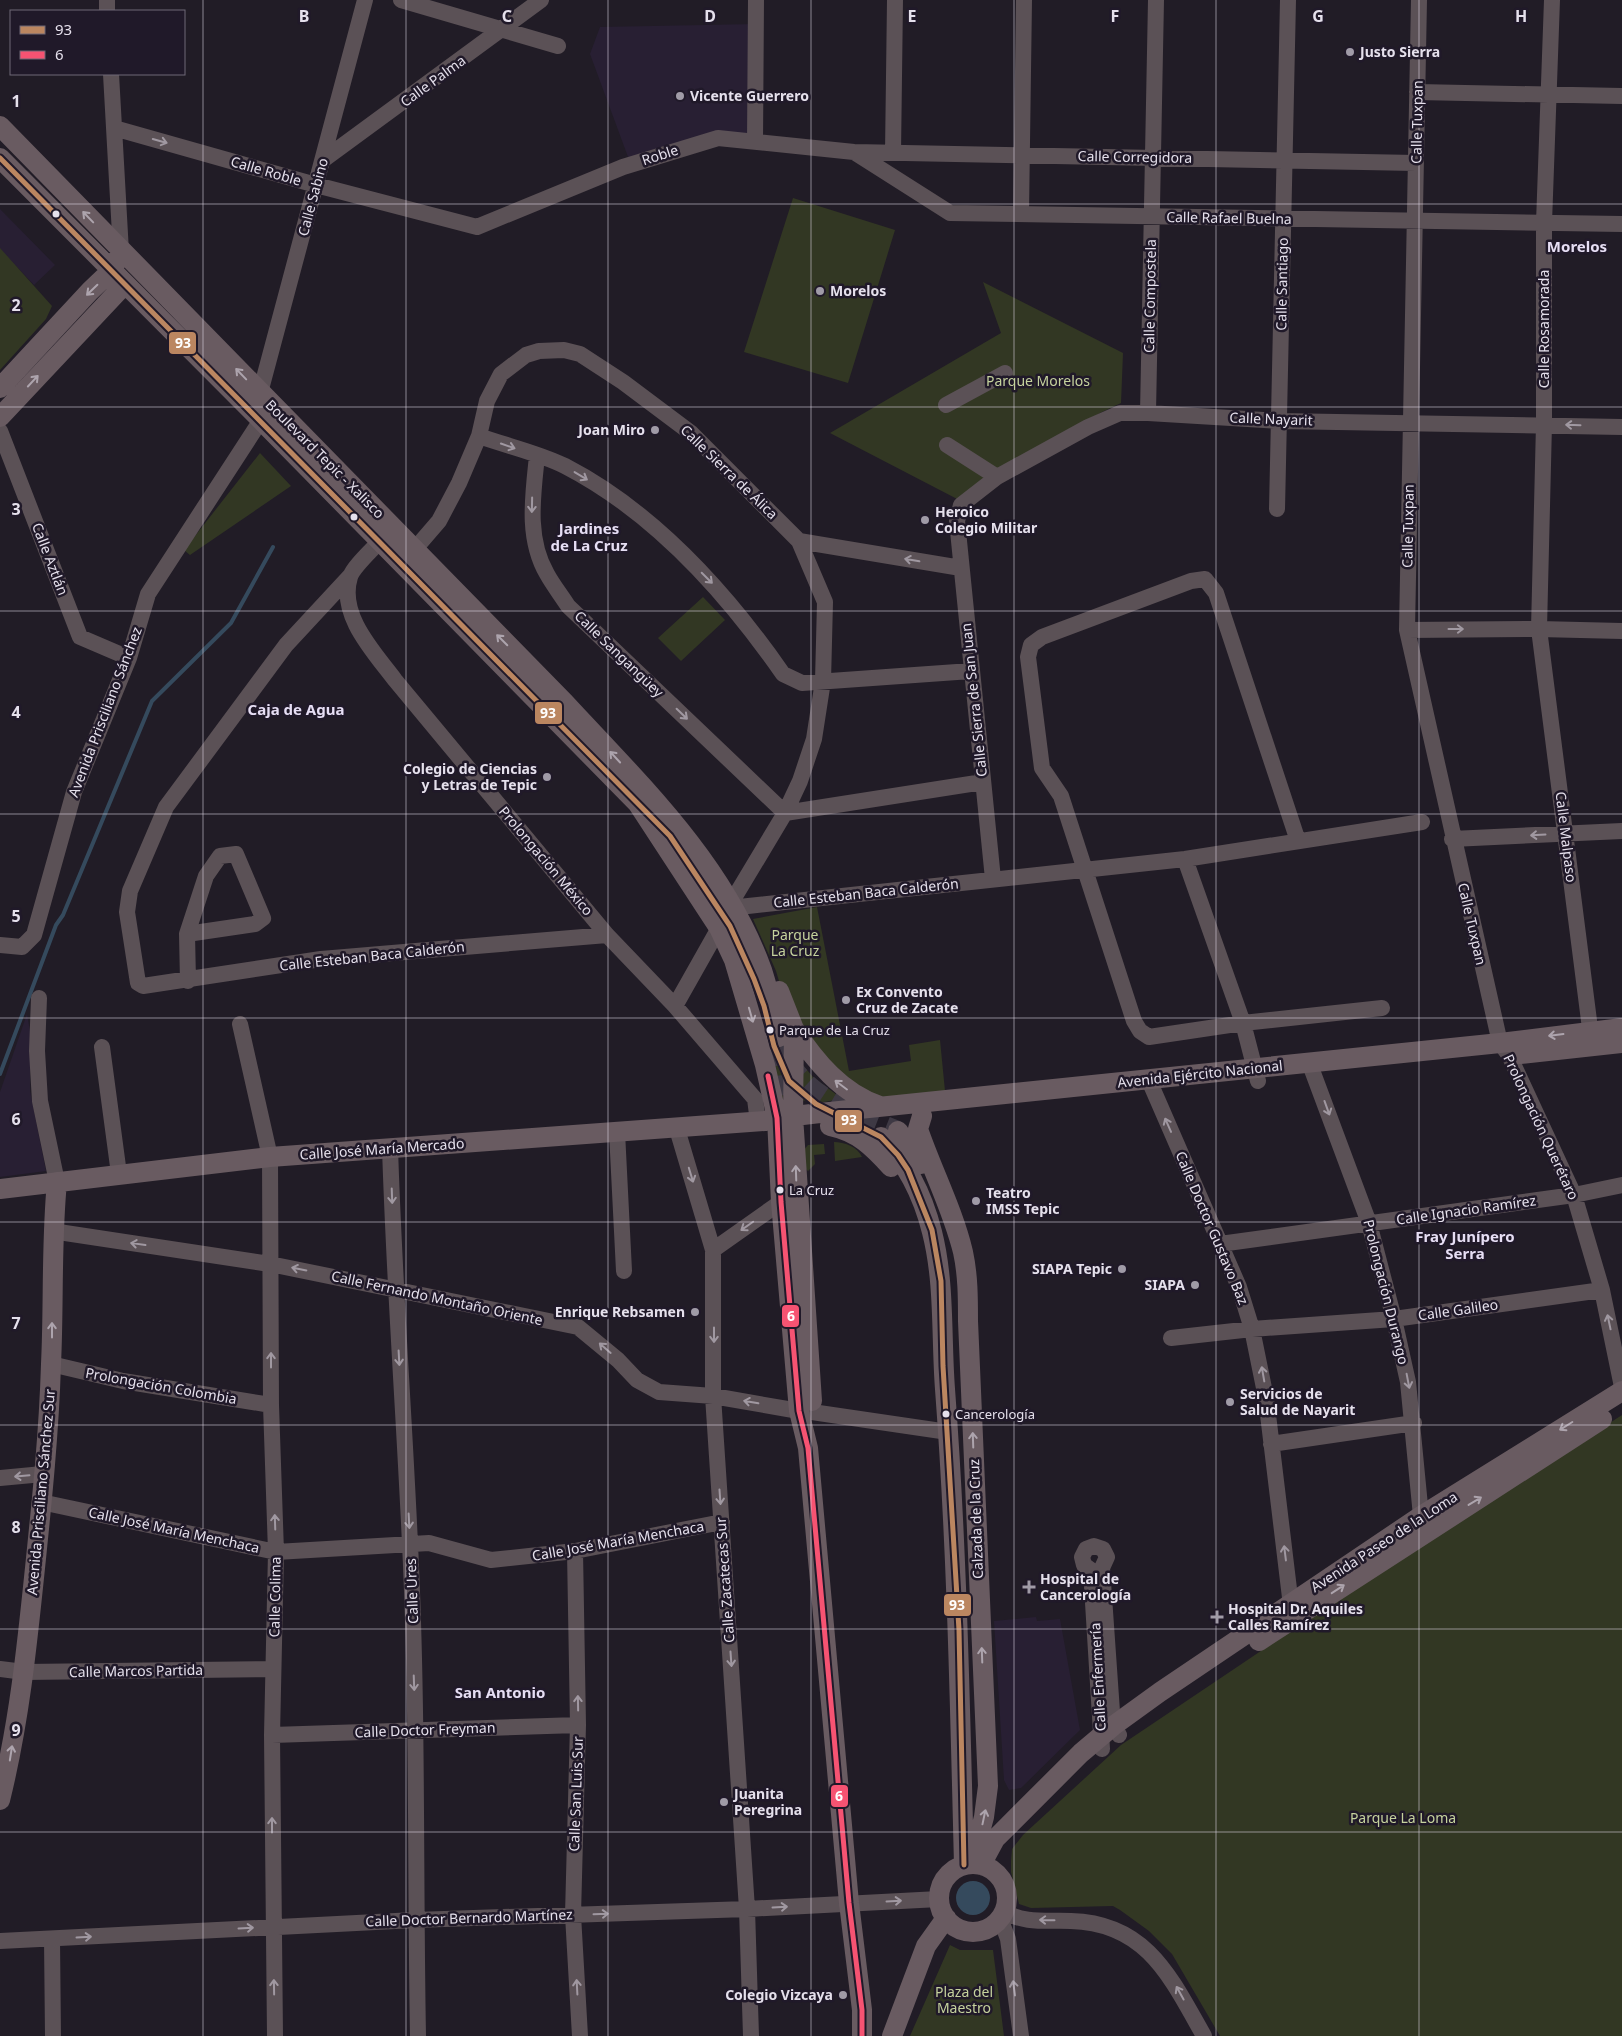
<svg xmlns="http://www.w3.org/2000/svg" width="1622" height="2036" viewBox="0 0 1622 2036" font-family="'Noto Sans',sans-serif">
<rect width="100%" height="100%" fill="#211c26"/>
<!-- built -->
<path fill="#281f33" d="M756,24L755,142L718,138L631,165L590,54L600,27Z
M0,209L55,265L34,285L15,265L0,279Z
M27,1014L30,1031V1091L46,1171L0,1177V1092Z
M1036,1617L1037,1621L1060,1619L1080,1730L1021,1788L1009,1790L1004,1780L994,1621Z"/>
<!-- green -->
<path fill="#323723" d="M793,198L895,230L848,383L744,352Z
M0,248L52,306L46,319L0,370Z
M983,282L1123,353L1121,403L1100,413L961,501L830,433L1001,333Z
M260,453L291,486L190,555L184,550Z
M703,597L725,620L681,661L658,638Z
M817,907L849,1071L911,1061L909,1045L940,1040L945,1091L863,1103L787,1008L776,971L753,919Z
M783,1032L785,1047L783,1108L767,1042L777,1040Z
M802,1064L813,1077L837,1095L835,1100L814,1104L799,1099Z
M834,1142C844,1142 858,1147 862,1157L835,1161Z
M824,1144L825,1154L814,1155L815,1164L808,1171L803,1166L802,1152L808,1145Z
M1622,1415V2036H1220L1172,1954L1149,1931L1120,1910L1113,1906L1031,1908L1019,1904L1011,1872V1861L1012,1849L1023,1835L1121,1745L1298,1626Z
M950,1945L960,1950H993L1004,2036H910Z"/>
<!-- water -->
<path fill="#354a5d" d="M956 1898a17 17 0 1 1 34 0a17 17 0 1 1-34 0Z"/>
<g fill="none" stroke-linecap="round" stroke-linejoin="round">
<!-- stream -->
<path stroke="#354a5d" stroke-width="4" d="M0,1074L56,925L63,915L152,701L231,623L273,547"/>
<!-- major-tunnel -->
<path stroke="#3e3944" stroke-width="20" stroke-dasharray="20 10" stroke-linecap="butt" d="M774,1046L783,1111
M788,1061C811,1100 858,1115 898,1131"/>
<!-- minor -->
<path stroke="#5b5156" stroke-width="16" d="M107,0V11
M401,0L558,46
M1419,0L1407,630L1500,1043L1509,1055L1574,1195L1602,1290L1622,1387
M1552,0L1544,223V424L1539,629L1592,1044
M111,74L121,252
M1417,92L1622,96
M114,128L316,185L477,227L623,167L718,138L854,152L1416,163
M755,142L756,0
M854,152L950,213L1622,224
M893,153L895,0
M323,160L541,0
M1021,214L1024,0
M260,393L365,0
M946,405L1005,373
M1148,413L1156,0
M0,431L80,637L129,658
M479,436C507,446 539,453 565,466C654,512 726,592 783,674L802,683L971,671
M947,445L997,477
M537,456C533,495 526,538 547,574C553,585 561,595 568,606L785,813L983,782
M1277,509L1288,0
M799,541L961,568
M350,576L286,645L166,807L130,891L127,912L138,983L143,986L321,959L607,935
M1407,630L1539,629L1622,631
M1452,839L1622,831
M1298,841L1216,593L1205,579L1191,581L1042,637L1031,645L1028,657L1042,768L1061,796L1134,1021L1140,1031L1149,1037L1243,1023L1382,1008
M1185,859L1243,1023L1258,1081
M993,879L957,521L961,505L997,477L1088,427L1120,413H1148L1279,421L1622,427
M734,898L785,813L800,781L814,739L823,681L825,602L799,541L691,433L623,382L580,354L564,350L539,351L526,355L501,374L487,401L479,436L459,483L439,521L414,550L380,541C373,549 353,567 350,577C338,615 374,652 395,680L607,935L675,1006L755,1099L758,1122
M739,907L1185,859L1422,822
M187,934L255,924L263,918L236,854L220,856L206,876L187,934L188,981
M0,945L22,947L34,935L74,792L129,658L148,594L261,420
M39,998L37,1051L40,1101L57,1182
M675,1006L719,928
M240,1024L270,1157L271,1405L276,1552L272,1735L275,2036
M102,1047L119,1174
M1309,1062L1369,1223L1394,1319L1408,1382L1421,1516L1425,1526
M1148,1078L1239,1287L1252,1329L1266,1398L1292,1614
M677,1129L713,1250V1396L747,1909L751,2036
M617,1132L624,1271
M390,1147C394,1280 404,1412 410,1544C418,1708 415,1872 418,2036
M52,1231L270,1264L578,1327L618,1360L637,1380L659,1392L713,1396L799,1411
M1220,1244L1574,1195L1622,1185
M713,1250L781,1202
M1171,1338L1252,1329L1394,1319L1602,1290
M51,1364L123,1381L271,1405
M812,1412L948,1432
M1271,1444L1414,1423
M0,1478L43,1474
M41,1502L276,1552L429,1543L491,1560L575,1551L722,1522
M575,1551L578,1725L573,1915L580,2036
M0,1669L24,1672L273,1669
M272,1735L578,1725
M1102,1749L1091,1570L1084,1565L1082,1557L1086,1549L1094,1546L1103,1549L1107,1557L1102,1568L1113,1726L1119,1735
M1004,1911C1022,1924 1049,1920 1071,1921C1147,1923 1171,1978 1204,2036
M1000,1918L1008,1939L1021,2036
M52,1939L53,2036
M0,1941L415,1920L747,1909L939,1899"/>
<!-- major -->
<path stroke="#695b61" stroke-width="20" d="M0,126L565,703C640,784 724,864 762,970C769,992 774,1014 779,1037
M0,158L261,420L646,812
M0,388L90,291L112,270L118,258
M0,417L125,284
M638,804L719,928L734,960L765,1065L777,1118L781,1202L799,1411L808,1448L849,1903L862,2010V2036
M779,991L794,1029L793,1116L812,1401
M794,1029C815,1061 842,1094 880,1106
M1520,1054L1622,1043
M922,1116L918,1129C932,1170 953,1210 963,1252C968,1275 968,1298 968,1321L988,1786L984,1817L972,1862
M830,1126C858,1132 872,1146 891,1167
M898,1131L921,1164
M881,1137C906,1162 923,1196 932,1232C945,1283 941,1337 945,1389C957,1548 960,1706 964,1865
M0,1189L270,1157L765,1121L777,1118L820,1113L1500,1043L1622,1028
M1259,1641L1602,1419
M0,1800C19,1724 27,1646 35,1568C42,1500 49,1432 51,1364C54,1303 51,1243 57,1182
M939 1898a34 34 0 1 1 68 0a34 34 0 1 1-68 0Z
M981,1865L995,1839L1081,1753L1113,1726L1160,1692L1421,1516L1622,1391
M892,2036L926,1946L946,1918"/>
<!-- bus-1 casing -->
<g stroke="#201929" stroke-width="9">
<path id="bus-1" d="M0,158L670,836L730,926L754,979L764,1006L774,1046L789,1081L816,1104L881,1137L898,1155L908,1170L932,1230L941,1281L943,1366L959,1630L964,1865"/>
</g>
<!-- bus-2 casing -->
<g stroke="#201929" stroke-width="9">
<path id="bus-2" d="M768,1076L777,1118L781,1202L799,1411L808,1448L849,1903L862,2010V2036"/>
</g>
<!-- bus-1 -->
<use href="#bus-1" stroke="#bb8660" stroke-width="5"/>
<!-- bus-2 -->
<use href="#bus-2" stroke="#f65372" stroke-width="5"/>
</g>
<!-- one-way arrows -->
<defs><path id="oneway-shaft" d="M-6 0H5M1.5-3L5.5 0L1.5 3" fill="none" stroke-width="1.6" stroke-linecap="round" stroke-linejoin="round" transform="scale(1.25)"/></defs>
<g stroke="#a098a1">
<use href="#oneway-shaft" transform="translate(160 141) rotate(16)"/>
<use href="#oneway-shaft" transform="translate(1573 425) rotate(-178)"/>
<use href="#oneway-shaft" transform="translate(508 446) rotate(19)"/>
<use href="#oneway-shaft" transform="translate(581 476) rotate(31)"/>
<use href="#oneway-shaft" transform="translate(532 505) rotate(91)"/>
<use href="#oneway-shaft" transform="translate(912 560) rotate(-170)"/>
<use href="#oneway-shaft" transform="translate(707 578) rotate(45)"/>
<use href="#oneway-shaft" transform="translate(1456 629)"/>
<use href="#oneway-shaft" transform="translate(682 714) rotate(44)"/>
<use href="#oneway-shaft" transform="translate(1538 835) rotate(177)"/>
<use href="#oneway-shaft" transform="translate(1327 1108) rotate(70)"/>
<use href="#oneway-shaft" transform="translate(1168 1125) rotate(-114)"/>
<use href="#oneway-shaft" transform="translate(691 1175) rotate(73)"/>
<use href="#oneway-shaft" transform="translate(392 1196) rotate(88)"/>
<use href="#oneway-shaft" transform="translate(747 1226) rotate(145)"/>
<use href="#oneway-shaft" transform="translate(138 1244) rotate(-172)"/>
<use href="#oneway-shaft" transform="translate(299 1269) rotate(-169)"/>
<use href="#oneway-shaft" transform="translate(1609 1322) rotate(-102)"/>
<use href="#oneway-shaft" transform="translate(714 1335) rotate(90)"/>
<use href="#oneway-shaft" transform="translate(605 1348) rotate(-139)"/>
<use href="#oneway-shaft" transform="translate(399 1358) rotate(87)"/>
<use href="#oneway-shaft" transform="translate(271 1360) rotate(-90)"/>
<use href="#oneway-shaft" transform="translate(1263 1374) rotate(-100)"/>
<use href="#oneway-shaft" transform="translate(1408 1381) rotate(79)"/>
<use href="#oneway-shaft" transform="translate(751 1402) rotate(-170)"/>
<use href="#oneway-shaft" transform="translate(22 1476) rotate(175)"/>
<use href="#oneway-shaft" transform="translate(720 1497) rotate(86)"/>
<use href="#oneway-shaft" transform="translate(409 1521) rotate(87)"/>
<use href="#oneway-shaft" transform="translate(275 1522) rotate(-92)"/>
<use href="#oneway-shaft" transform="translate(1285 1553) rotate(-97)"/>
<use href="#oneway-shaft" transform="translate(731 1659) rotate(86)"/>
<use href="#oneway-shaft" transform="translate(414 1683) rotate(88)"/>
<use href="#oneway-shaft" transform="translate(578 1703) rotate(-91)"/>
<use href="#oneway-shaft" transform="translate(272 1825) rotate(-90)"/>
<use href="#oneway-shaft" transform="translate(894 1901) rotate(-3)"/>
<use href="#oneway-shaft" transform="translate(780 1907) rotate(-3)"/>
<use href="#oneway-shaft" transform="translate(601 1914) rotate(-2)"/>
<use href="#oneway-shaft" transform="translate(1047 1920) rotate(-179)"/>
<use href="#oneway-shaft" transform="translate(246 1928) rotate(-3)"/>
<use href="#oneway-shaft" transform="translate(84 1937) rotate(-3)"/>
<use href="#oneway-shaft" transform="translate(274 1987) rotate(-91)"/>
<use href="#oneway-shaft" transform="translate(577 1987) rotate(-93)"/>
<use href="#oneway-shaft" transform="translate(1014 1988) rotate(-98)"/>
<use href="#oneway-shaft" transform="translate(1180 1993) rotate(-119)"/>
</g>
<g stroke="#ada4ad">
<use href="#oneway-shaft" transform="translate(88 217) rotate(-134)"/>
<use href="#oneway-shaft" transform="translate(92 290) rotate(136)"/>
<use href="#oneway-shaft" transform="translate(241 374) rotate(-134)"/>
<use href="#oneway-shaft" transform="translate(33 381) rotate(-47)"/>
<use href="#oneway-shaft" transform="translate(502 640) rotate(-135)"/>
<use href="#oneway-shaft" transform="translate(615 757) rotate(-133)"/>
<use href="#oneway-shaft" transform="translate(751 1015) rotate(74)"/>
<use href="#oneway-shaft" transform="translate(1556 1035) rotate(173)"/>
<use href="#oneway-shaft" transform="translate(841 1085) rotate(-143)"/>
<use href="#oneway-shaft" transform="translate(796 1173) rotate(-92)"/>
<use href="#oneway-shaft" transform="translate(52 1330) rotate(-90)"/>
<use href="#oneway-shaft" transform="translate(1566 1426) rotate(148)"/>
<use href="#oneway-shaft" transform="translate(973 1440) rotate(-92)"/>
<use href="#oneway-shaft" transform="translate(1475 1501) rotate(-31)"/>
<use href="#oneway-shaft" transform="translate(1338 1589) rotate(-33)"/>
<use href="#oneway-shaft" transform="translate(982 1655) rotate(-92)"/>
<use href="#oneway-shaft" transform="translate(11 1753) rotate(-81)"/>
<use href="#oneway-shaft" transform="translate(984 1817) rotate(-78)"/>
</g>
<!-- grid -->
<path fill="none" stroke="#e5e0ec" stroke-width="1" stroke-opacity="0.55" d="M203,0V2036M406,0V2036M608,0V2036M811,0V2036M1014,0V2036M1216,0V2036M1419,0V2036M0,204H1622M0,407H1622M0,611H1622M0,814H1622M0,1018H1622M0,1222H1622M0,1425H1622M0,1629H1622M0,1832H1622"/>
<!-- markers -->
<g fill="#a09ba7" stroke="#201929" stroke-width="2">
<circle cx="1350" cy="52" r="5"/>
<circle cx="680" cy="96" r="5"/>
<circle cx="820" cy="291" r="5"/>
<circle cx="655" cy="430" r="5"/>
<circle cx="925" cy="520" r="5"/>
<circle cx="547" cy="777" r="5"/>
<circle cx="846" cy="1000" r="5"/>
<circle cx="976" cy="1201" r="5"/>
<circle cx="1122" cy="1269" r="5"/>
<circle cx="1195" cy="1285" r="5"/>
<circle cx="695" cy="1312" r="5"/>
<circle cx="1230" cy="1402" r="5"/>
<path d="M1026.5 1579.5h5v5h5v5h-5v5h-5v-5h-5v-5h5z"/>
<path d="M1214.5 1609.5h5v5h5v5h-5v5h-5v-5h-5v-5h5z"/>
<circle cx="724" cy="1802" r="5"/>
<circle cx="843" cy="1995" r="5"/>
</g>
<g fill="#e5e0ec" stroke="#201929" stroke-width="2">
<circle cx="56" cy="214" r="4.5"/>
<circle cx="354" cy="517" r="4.5"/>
<circle cx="770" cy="1030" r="4.5"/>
<circle cx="780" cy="1190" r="4.5"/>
<circle cx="946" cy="1414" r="4.5"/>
</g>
<g text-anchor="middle" stroke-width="5" stroke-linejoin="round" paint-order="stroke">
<!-- bus labels -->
<g font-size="13" fill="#e5e0ec" stroke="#201929" text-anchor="start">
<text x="779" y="1035">Parque de La Cruz</text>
<text x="789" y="1195">La Cruz</text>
<text x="955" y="1419">Cancerología</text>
</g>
<!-- poi labels -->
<g font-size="14" font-weight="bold" fill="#e5e0ec" stroke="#201929" text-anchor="start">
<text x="1360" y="57">Justo Sierra</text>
<text x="690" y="101">Vicente Guerrero</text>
<text x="830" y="296">Morelos</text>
<text x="645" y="435" text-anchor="end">Joan Miro</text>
<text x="935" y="517">Heroico<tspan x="935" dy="16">Colegio Militar</tspan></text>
<text x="537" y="774" text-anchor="end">Colegio de Ciencias<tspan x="537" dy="16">y Letras de Tepic</tspan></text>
<text x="856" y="997">Ex Convento<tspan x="856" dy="16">Cruz de Zacate</tspan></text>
<text x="986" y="1198">Teatro<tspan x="986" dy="16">IMSS Tepic</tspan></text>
<text x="1112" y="1274" text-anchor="end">SIAPA Tepic</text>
<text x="1185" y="1290" text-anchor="end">SIAPA</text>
<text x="685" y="1317" text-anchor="end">Enrique Rebsamen</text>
<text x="1240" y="1399">Servicios de<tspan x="1240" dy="16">Salud de Nayarit</tspan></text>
<text x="1040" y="1584">Hospital de<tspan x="1040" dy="16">Cancerología</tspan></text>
<text x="1228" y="1614">Hospital Dr. Aquiles<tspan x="1228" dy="16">Calles Ramírez</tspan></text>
<text x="734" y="1799">Juanita<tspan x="734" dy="16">Peregrina</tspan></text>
<text x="833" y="2000" text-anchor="end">Colegio Vizcaya</text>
</g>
<!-- street labels -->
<g font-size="14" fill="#e5e0ec" stroke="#201929">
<text transform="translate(433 81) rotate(-36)" y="5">Calle Palma</text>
<text transform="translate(1417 122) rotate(-89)" y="5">Calle Tuxpan</text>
<text transform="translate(660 155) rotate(-18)" y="5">Roble</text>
<text transform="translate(1135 157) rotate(1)" y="5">Calle Corregidora</text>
<text transform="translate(266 171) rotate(16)" y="5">Calle Roble</text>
<text transform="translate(313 197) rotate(-75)" y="5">Calle Sabino</text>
<text transform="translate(1229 218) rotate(1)" y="5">Calle Rafael Buelna</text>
<text transform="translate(1282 284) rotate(-89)" y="5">Calle Santiago</text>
<text transform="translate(1150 296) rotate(-89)" y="5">Calle Compostela</text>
<text transform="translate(1544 329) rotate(-90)" y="5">Calle Rosamorada</text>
<text transform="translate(1271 419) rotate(2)" y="5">Calle Nayarit</text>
<text transform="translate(325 459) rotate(45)" y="5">Boulevard Tepic - Xalisco</text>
<text transform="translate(729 472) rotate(44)" y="5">Calle Sierra de Álica</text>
<text transform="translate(1408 526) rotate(-89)" y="5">Calle Tuxpan</text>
<text transform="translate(50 559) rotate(69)" y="5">Calle Aztlán</text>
<text transform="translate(619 654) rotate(44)" y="5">Calle Sangangüey</text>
<text transform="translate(974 700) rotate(-96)" y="5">Calle Sierra de San Juan</text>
<text transform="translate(105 712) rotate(-69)" y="5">Avenida Prisciliano Sánchez</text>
<text transform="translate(1566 837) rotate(83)" y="5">Calle Malpaso</text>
<text transform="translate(546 861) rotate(50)" y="5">Prolongación México</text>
<text transform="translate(866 893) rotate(-6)" y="5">Calle Esteban Baca Calderón</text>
<text transform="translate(1472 924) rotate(77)" y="5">Calle Tuxpan</text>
<text transform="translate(372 956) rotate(-6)" y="5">Calle Esteban Baca Calderón</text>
<text transform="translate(1200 1074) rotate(-6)" y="5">Avenida Ejército Nacional</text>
<text transform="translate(1541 1127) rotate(65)" y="5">Prolongación Querétaro</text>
<text transform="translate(382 1149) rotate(-4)" y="5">Calle José María Mercado</text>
<text transform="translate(1466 1210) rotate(-8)" y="5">Calle Ignacio Ramírez</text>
<text transform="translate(1212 1228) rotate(67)" y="5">Calle Doctor Gustavo Baz</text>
<text transform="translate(1386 1292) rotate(76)" y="5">Prolongación Durango</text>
<text transform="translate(437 1298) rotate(12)" y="5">Calle Fernando Montaño Oriente</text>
<text transform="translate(1458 1310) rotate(-8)" y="5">Calle Galileo</text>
<text transform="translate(161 1386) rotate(10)" y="5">Prolongación Colombia</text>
<text transform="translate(41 1492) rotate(-85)" y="5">Avenida Prisciliano Sánchez Sur</text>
<text transform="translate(976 1519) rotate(-92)" y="5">Calzada de la Cruz</text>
<text transform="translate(174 1530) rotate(12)" y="5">Calle José María Menchaca</text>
<text transform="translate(618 1541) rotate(-10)" y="5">Calle José María Menchaca</text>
<text transform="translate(1384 1542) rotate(-33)" y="5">Avenida Paseo de la Loma</text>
<text transform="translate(725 1580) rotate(-94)" y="5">Calle Zacatecas Sur</text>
<text transform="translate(412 1591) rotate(-92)" y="5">Calle Ures</text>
<text transform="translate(275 1597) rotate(-89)" y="5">Calle Colima</text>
<text transform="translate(136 1671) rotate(-1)" y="5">Calle Marcos Partida</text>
<text transform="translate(1098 1677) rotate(-93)" y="5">Calle Enfermería</text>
<text transform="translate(425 1730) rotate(-2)" y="5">Calle Doctor Freyman</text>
<text transform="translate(576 1794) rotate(-88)" y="5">Calle San Luis Sur</text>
<text transform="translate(469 1918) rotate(-2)" y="5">Calle Doctor Bernardo Martínez</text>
</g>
<!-- park labels -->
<g font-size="14" fill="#c5d29d" stroke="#201929">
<text x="1038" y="386">Parque Morelos</text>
<text x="795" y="940">Parque<tspan x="795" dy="16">La Cruz</tspan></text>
<text x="1403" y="1823">Parque La Loma</text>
<text x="964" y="1997">Plaza del<tspan x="964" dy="16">Maestro</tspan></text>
</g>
<!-- neighbourhood labels -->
<g font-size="15" font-weight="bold" fill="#e6def4" stroke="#201929">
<text x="1577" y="252">Morelos</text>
<text x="589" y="534">Jardines<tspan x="589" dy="17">de La Cruz</tspan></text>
<text x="296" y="715">Caja de Agua</text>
<text x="1465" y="1242">Fray Junípero<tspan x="1465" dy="17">Serra</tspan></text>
<text x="500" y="1698">San Antonio</text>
</g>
</g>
<g font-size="16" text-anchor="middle" font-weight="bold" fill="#e5e0ec" stroke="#201929" stroke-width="5" stroke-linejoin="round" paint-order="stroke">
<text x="304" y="22">B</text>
<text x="507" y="22">C</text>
<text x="710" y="22">D</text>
<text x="912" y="22">E</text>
<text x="1115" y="22">F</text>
<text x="1318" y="22">G</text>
<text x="1521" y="22">H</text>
<text x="16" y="107">1</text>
<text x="16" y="311">2</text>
<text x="16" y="515">3</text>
<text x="16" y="718">4</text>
<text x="16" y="922">5</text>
<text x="16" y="1125">6</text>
<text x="16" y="1329">7</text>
<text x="16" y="1533">8</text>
<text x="16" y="1736">9</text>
</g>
<g stroke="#201929" stroke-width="2">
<rect x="168" y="331" width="29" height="24" rx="5" fill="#bb8660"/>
<rect x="534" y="701" width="29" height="24" rx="5" fill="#bb8660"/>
<rect x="834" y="1109" width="29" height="24" rx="5" fill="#bb8660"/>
<rect x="781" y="1304" width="19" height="24" rx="5" fill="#f65372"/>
<rect x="943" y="1593" width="29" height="24" rx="5" fill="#bb8660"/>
<rect x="830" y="1784" width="19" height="24" rx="5" fill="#f65372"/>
</g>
<g font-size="14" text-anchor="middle" font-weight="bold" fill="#fff">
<text x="183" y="348">93</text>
<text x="548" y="718">93</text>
<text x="849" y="1125">93</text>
<text x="791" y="1321">6</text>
<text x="957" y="1610">93</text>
<text x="839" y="1801">6</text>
</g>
<!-- legend -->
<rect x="10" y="10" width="175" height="65" fill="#201929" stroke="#6f6977"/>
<rect x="20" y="26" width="25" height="8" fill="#bb8660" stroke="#6f6977"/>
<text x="55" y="35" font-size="15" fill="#e5e0ec">93</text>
<rect x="20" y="51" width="25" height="8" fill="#f65372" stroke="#6f6977"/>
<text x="55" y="60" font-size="15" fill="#e5e0ec">6</text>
</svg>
